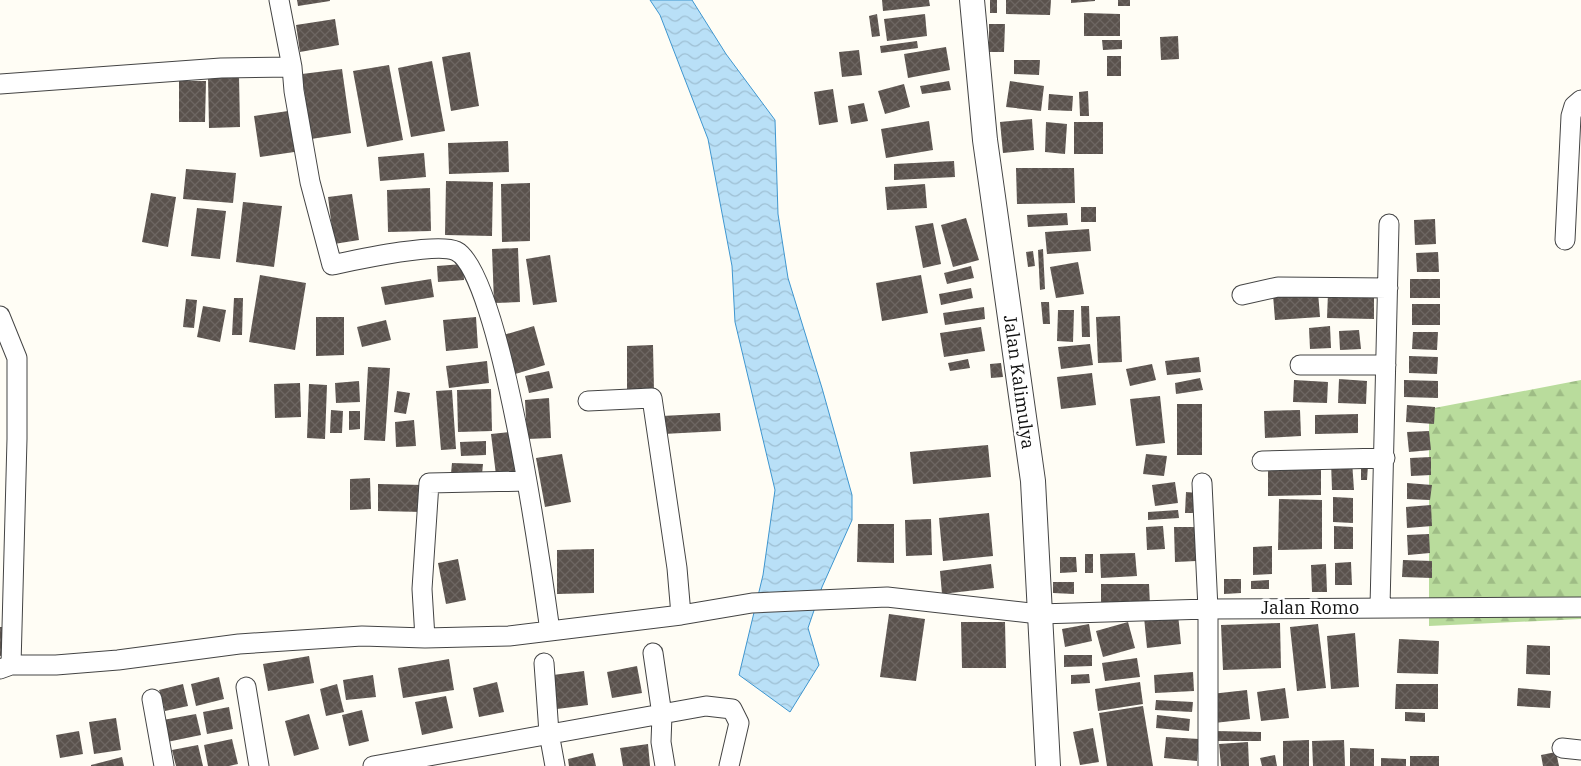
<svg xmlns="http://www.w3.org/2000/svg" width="1581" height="766" viewBox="0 0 1581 766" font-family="'IBM Plex Serif',serif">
<defs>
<pattern id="forest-firs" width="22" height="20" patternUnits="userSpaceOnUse" patternTransform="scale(1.25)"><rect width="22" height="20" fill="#b9dc9c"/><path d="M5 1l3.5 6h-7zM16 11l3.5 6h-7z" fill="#9ebc85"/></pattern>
<pattern id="water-waves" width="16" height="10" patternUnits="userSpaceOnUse" patternTransform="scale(1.25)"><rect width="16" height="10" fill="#b9e0f7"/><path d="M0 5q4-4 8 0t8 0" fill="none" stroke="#9ebfd3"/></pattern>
<pattern id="building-cross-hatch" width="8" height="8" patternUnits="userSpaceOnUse" patternTransform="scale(1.25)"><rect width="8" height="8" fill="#5a524d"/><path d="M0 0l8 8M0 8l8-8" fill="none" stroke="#6d6662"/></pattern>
</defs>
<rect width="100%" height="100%" fill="#fffdf5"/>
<!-- forest -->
<path fill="url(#forest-firs)" d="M1581,380V619L1429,626V409Z"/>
<!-- water -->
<path fill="url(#water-waves)" stroke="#3f96cf" d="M650,0H692L726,54L775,120L778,214L788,278L822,388L852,495V520L822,587L808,628L819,665L790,712L739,675L763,575L775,490L735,322L732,266L708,139L660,15Z"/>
<!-- building -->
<path fill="url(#building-cross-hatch)" d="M297,0H330V1L298,6Z
M882,0H929L930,6L883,11Z
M990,0H997V13H990Z
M1006,0H1051L1050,15L1006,14Z
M1071,0H1095V1L1071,3Z
M1118,0H1130V6H1118Z
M1084,13L1120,14V36H1084Z
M877,14L880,36L872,37L869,16Z
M925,14L927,36L887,41L884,19Z
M335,19L339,45L300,52L296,25Z
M989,24H1005L1004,52H989Z
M1178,36L1179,59L1161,60L1160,37Z
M1102,40H1122V49L1103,50Z
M917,41L918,48L881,53L880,46Z
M946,47L950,70L908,78L904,54Z
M859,50L862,75L842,77L839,52Z
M470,52L479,106L451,111L442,57Z
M1107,56H1121V76H1107Z
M1014,60H1040L1039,75L1014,74Z
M432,61L445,131L411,137L398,68Z
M389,65L403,140L367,147L353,71Z
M342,69L351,133L311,139L302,74Z
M239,76L240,127L209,128L208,77Z
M179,81H206L205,122H179Z
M949,81L951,90L922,94L920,86Z
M1010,81L1044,86L1041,111L1006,107Z
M904,84L910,107L885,114L878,91Z
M833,89L838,122L819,125L814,92Z
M1088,91L1089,116H1080L1079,92Z
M1049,94L1073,96L1072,111L1048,110Z
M864,103L868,121L851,124L848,106Z
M295,110L301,151L260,157L254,116Z
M1032,119L1034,150L1003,153L1000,122Z
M929,121L933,150L886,158L881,129Z
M1046,122L1067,124L1065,154L1045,152Z
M1074,122H1103V154H1074Z
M508,141L509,172L449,174L448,143Z
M424,153L426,177L380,181L378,157Z
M954,161L955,177L894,180V164Z
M1016,168H1074L1075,203L1017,204Z
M186,169L236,173L233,203L183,199Z
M446,181L493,182L492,236L445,235Z
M530,183V241L502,242L501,184Z
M925,184L927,208L887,210L885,187Z
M430,188L431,231L388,232L387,190Z
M151,193L176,197L168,247L142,242Z
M352,194L359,240L334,244L328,197Z
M243,202L282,206L274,267L236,262Z
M1081,207H1096V222H1081Z
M197,208L226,211L220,259L191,256Z
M1067,213L1068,225L1028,227L1027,215Z
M966,218L979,260L953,267L941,225Z
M1435,219L1436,244L1415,245L1414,220Z
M933,223L941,264L923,268L915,226Z
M1089,229L1091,251L1047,254L1045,232Z
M518,248L520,302L494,303L492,249Z
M1043,249L1045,289L1040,290L1038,250Z
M1033,251L1035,266L1028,267L1026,252Z
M1438,252L1439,272H1417L1416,253Z
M550,255L557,302L533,305L526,259Z
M1078,262L1084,294L1056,298L1050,267Z
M463,264L464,280L438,282L437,266Z
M971,266L974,278L947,284L944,273Z
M260,275L306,283L295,350L249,342Z
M921,275L928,313L882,321L876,283Z
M431,279L434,297L385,305L381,287Z
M1410,279H1440V298H1410Z
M971,288L973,298L941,305L939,294Z
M1318,292L1320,317L1275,320L1273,295Z
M1328,293L1374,294V319L1327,318Z
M234,298H243L242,335H232Z
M186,299L197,300L194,328L183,327Z
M1041,302H1049L1050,324H1043Z
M1412,304H1440V325H1412Z
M203,306L226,310L220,342L197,337Z
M1081,306H1089L1090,337H1082Z
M984,307L985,319L945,325L943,313Z
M1058,310H1074L1073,342L1057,341Z
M1120,316L1122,362L1098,363L1096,317Z
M316,317H344V355L316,356Z
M476,317L478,348L446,351L443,320Z
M386,320L391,340L362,347L357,327Z
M534,326L545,365L512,375L500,336Z
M1330,326L1331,348L1310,349L1309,328Z
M981,327L985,351L944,357L940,333Z
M1359,330L1361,349L1340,350L1339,331Z
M1413,332H1438L1437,350L1412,349Z
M1090,344L1093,365L1061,369L1058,347Z
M653,345L654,390L627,391V346Z
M1409,356L1438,357L1437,374L1409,373Z
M1199,357L1201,372L1167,375L1165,361Z
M968,359L970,368L950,371L948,363Z
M487,361L489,383L449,388L446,366Z
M1001,363L1003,377L991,378L990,364Z
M1152,364L1156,380L1130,386L1126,369Z
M368,367L390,368L385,441L364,440Z
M549,371L553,388L529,393L525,376Z
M1092,373L1096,405L1061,409L1057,377Z
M1200,378L1203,390L1176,394L1175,383Z
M1339,379L1367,381L1366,404L1338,403Z
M1294,380L1328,382L1327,403L1293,402Z
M1404,380L1438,381V398L1404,397Z
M359,381L360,402L336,403L335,383Z
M300,383L301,417L275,418L274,384Z
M309,384L327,385L325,439L307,438Z
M491,389L492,431L458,432L457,390Z
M452,390L456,449L441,450L436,391Z
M397,391L410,393L406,414L394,412Z
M1160,396L1165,443L1136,446L1130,399Z
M549,398L551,438L527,439L525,400Z
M1177,404H1202V455H1177Z
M1407,405L1435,407L1434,424L1406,422Z
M331,410L343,411L342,433H330Z
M1300,410L1301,436L1265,438L1264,411Z
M349,411H360V429L349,430Z
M720,413L721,431L663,434L662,416Z
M1358,414V433L1315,434V415Z
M414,420L416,446L396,447L395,422Z
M1429,431L1431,450L1409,452L1407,432Z
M511,432L515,473L496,475L491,434Z
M486,441V455L461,456L460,442Z
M988,445L991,477L913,484L910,452Z
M562,454L571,502L545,507L536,458Z
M1146,454L1167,456L1164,476L1143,474Z
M1431,457V475L1411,476L1410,458Z
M1352,461L1354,490H1332L1331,462Z
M1321,462V495L1268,496V463Z
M452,463L483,464L482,474L451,473Z
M1361,465H1368L1367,480H1361Z
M370,478L371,509L350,510V479Z
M1175,482L1178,503L1155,506L1152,485Z
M1407,483L1432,485L1430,500L1407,499Z
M378,484L424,485L423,512L378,511Z
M1186,492L1198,493L1197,513H1185Z
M1333,497L1353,498V523L1333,522Z
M1279,499L1322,500V549L1278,550Z
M1431,505L1432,526L1407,528L1406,507Z
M1178,510L1179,518L1148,520V512Z
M989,513L993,556L943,561L939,518Z
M931,519L932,555L906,556L905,520Z
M858,524H894V563L857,562Z
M1163,526L1165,549L1147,550L1146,527Z
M1334,526L1353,527V549H1334Z
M1174,527H1195L1196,561L1175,562Z
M1429,534L1430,553L1408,555L1407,535Z
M1272,546V574L1253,575V547Z
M594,549V593L557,594V550Z
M1135,553L1137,576L1101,578L1100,554Z
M1085,554H1093V573H1085Z
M1060,557H1076L1077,572L1060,573Z
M458,559L466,600L446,604L438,563Z
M1403,560L1432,561V578L1402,577Z
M1351,562L1352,585H1335V563Z
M991,564L994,588L942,594L940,571Z
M1326,564L1327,592H1312L1311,565Z
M1224,579H1241V593L1224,594Z
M1269,580V589H1251V581Z
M1053,582H1074V594L1053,593Z
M1101,584H1149L1150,605H1101Z
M889,614L925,619L916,681L880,677Z
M1178,614L1181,644L1147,648L1144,617Z
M961,622H1005L1006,668H962Z
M1128,622L1135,648L1103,657L1096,631Z
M1280,623L1281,668L1223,670L1221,625Z
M1089,624L1092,641L1065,647L1062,629Z
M1318,624L1326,688L1297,691L1290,627Z
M0,627H5L9,654L0,656Z
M1355,633L1359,687L1331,689L1327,636Z
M1399,639L1439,641L1438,674L1397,673Z
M1527,645L1550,646V675L1526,674Z
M1064,655H1092V666L1064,667Z
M309,656L314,683L268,691L263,664Z
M1137,658L1140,677L1105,681L1102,663Z
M449,659L454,690L403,698L398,668Z
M637,666L642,693L612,698L607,672Z
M584,671L588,705L557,709L553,675Z
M1193,672L1194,691L1155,693L1154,675Z
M1089,674L1090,683L1071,684V675Z
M373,675L376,697L346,700L343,680Z
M219,677L224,699L196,706L191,684Z
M497,682L504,712L479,717L473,688Z
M1140,682L1143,704L1098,711L1095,689Z
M183,684L188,706L165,711L159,690Z
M337,684L344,712L326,716L320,689Z
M1396,684H1438V709H1395Z
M1285,688L1289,718L1261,721L1257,692Z
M1518,688L1551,691L1550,708L1517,706Z
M1247,690L1250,719L1214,723L1211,694Z
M446,696L453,728L422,735L415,702Z
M1156,700L1193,702L1192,712L1155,710Z
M1143,706L1153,766H1107L1099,713Z
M229,707L233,729L207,734L203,712Z
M362,710L369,741L349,746L342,715Z
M1405,712L1425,713V722L1405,721Z
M196,714L201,735L167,742L163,720Z
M309,714L319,749L294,756L285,721Z
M1157,715L1190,719L1189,731L1156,728Z
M116,718L121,750L94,754L89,722Z
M1093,728L1099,762L1080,765L1073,732Z
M79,731L83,754L60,758L56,735Z
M1216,731L1261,732V741H1216Z
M1166,737L1199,739L1197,761L1164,758Z
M232,739L238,764L229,766H208L204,745Z
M1309,740V766H1283V741Z
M1344,740L1345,766H1313L1312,741Z
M1248,742L1249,766H1221L1219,744Z
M648,744L650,766H623L620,748Z
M198,745L203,766H176L172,750Z
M1350,748L1374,749V766H1350Z
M1556,752L1559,766H1543L1541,755Z
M593,753L596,766H569L568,759Z
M1275,755L1277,766H1262L1260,758Z
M1410,756H1439V766H1410Z
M122,757L124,766H91V765Z
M1381,758L1406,759V766H1381Z"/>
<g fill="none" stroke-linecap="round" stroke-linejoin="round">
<!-- minor casing -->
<g stroke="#444" stroke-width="21">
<path id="minor" d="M279,0L292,67L294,91L310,182L332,265C356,260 437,242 456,251C501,272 542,573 550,631
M0,84L221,68L292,67
M1565,240L1571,116L1574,106L1581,100
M1242,295L1278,287L1388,288
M0,316L17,358V439L11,665
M1300,365H1386
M588,401L652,398L677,568L681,615
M1262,461L1385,458
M1202,483L1208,609V766
M1380,607L1389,224
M425,638L422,589L429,483L527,481
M653,653L662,715L661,742L665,766
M544,663L549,733L555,766
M0,669L11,665H56L118,660L239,644L362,636L425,638L509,636L681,615L752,603L887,597L1039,614L1208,609L1581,607
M246,687L259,766
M152,699L164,766
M1562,748L1581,750
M373,766L706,706L732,709L739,723L729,766"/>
</g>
<!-- tertiary casing -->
<g stroke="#444" stroke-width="26">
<path id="tertiary" d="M972,0L985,140L1033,481L1048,766"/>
</g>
<!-- minor -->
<use href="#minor" stroke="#fff" stroke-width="19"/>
<!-- tertiary -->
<use href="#tertiary" stroke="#fff" stroke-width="24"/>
</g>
<g text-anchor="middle" stroke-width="5" stroke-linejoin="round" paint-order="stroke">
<!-- street labels -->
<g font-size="18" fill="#111" stroke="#fff">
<text transform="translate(1019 382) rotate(82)" y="6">Jalan Kalimulya</text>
<text x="1310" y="614">Jalan Romo</text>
</g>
</g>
</svg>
